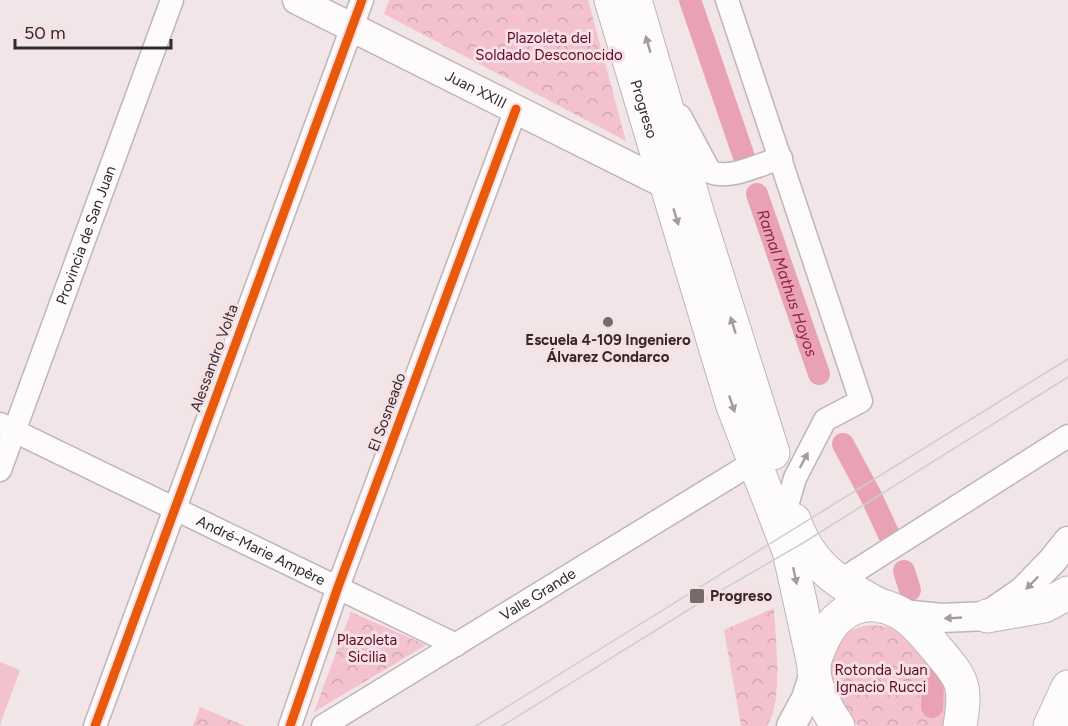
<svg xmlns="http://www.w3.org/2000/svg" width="1068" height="726" viewBox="0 0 1068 726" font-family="Figtree,sans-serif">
<defs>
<pattern id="park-crowns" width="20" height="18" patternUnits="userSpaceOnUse" patternTransform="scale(1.5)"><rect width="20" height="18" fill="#f3c2ce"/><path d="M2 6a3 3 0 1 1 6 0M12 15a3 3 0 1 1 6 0" fill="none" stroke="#d1a7b1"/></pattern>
</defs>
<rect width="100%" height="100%" fill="#f1e5e8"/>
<!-- green -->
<path fill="#f3c2ce" d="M0,662L20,670L0,725Z"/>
<!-- park -->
<path fill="url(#park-crowns)" d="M389,0H588L626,141L384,14Z
M774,608C775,639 784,701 767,726H741L724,630Z
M351,612L426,645L314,712Z
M871,625L891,627L915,645L948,689L949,726H858C850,716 830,690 828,677C828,674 830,667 831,663C835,639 847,628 871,625Z
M200,707L245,726H193Z"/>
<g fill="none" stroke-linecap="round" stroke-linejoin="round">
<!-- canal -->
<g stroke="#e9a2b4" stroke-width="22">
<path d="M690,0L743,154"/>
<path id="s1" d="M757,194L819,374"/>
<path d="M843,444L872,498L889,535"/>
<path d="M904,571L910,590"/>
<path d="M932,707L933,678"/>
</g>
<!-- minor casing -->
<g stroke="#bfb5b8" stroke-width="25">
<g id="minor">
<path d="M727,0L861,401L825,420L795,478L788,502"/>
<path d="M680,116L710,172C731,180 760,164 781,158"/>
<path id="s2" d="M0,424L456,645"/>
<path id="s3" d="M0,470L172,0"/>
<path d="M838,582L1068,436"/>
<path d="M95,726L362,0"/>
<path d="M290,726L338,587L516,109"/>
<path id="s4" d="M323,726L754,462"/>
</g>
</g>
<!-- tertiary casing -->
<g stroke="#bfb5b8" stroke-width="31">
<g id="tertiary">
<path id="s5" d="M297,0L665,184L680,180"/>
<path d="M902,614L942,618L987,616L1023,591L1053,560L1068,541"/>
<path d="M791,726L806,698L814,673"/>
</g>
</g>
<!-- secondary casing -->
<g stroke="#bfb5b8" stroke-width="35">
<g id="secondary">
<path id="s6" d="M611,0L733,406L789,551L814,665"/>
<path d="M635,0L698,215L773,453"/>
<path d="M794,520C811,568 839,583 881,606"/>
<path d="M838,726C828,712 813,686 814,667C814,659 819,649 822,642C837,608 867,595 900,613C914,621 926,636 936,648C963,680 967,684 960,726"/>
</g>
</g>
<!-- motorway casing -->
<g stroke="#bfb5b8" stroke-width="35">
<path id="motorway" d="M987,616L1044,606L1068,593
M1050,726L1068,687"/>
</g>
<!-- minor -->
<use href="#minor" stroke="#fdfbfc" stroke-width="22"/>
<!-- tertiary -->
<use href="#tertiary" stroke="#fdfbfc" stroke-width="28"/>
<!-- secondary -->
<use href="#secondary" stroke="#fdfbfc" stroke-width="33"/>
<!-- motorway -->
<use href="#motorway" stroke="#fdfbfc" stroke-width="33"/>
<!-- tram -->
<path stroke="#d0cdce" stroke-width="1.5" d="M476,726L1068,359
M502,726L701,602L803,543L1068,377"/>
<!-- cycleway casing -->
<g stroke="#f6e0e4" stroke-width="13">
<path id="cycleway" d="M95,726L362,0
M290,726L338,587L516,109"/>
</g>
<!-- cycleway -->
<use href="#cycleway" stroke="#e8590c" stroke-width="9"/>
</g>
<!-- one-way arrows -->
<defs><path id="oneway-solid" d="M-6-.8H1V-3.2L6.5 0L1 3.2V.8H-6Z" transform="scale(1.5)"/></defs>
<g fill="#a19c9e">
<use href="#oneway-solid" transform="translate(648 44) rotate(-106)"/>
<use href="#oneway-solid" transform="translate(676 217) rotate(73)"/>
<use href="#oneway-solid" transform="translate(733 325) rotate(-107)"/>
<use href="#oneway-solid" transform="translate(732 404) rotate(71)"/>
<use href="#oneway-solid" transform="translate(804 460) rotate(-62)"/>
<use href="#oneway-solid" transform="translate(795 576) rotate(78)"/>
<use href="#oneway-solid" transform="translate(1032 583) rotate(134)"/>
<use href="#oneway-solid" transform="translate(953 618) rotate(177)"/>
</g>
<!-- markers -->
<g fill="#746b6d" stroke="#f6e0e4" stroke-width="2">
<circle cx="608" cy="322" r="6"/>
<rect x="689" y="588" width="16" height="16" rx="3"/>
</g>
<g text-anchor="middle" stroke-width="6" stroke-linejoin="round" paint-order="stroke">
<!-- park labels -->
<g font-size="15" fill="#5f082b" stroke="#f6e0e4">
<text x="549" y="43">Plazoleta del<tspan x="549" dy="17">Soldado Desconocido</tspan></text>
<text x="367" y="645">Plazoleta<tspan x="367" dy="17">Sicilia</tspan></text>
<text x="881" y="675">Rotonda Juan<tspan x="881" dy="17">Ignacio Rucci</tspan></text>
</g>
<!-- street labels -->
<g font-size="15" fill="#31292b" stroke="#f6e0e4">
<text dy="5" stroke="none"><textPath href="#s5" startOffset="200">Juan XXIII</textPath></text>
<text dy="5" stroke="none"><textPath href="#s6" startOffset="114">Progreso</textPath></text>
<text dy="5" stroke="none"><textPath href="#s3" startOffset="250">Provincia de San Juan</textPath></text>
<text transform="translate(214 358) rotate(-70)" y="5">Alessandro Volta</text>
<text transform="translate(387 412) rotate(-70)" y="5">El Sosneado</text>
<text dy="5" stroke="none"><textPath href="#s2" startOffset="290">André-Marie Ampère</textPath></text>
<text dy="5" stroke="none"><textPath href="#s4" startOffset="252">Valle Grande</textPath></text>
</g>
<!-- poi labels -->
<g font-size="15" font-weight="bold" fill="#31292b" stroke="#f6e0e4">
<text x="608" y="345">Escuela 4-109 Ingeniero<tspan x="608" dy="17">Álvarez Condarco</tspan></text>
<text x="710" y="601" text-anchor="start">Progreso</text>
</g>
<!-- water labels -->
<g font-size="16" font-style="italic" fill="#902149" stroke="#f6e0e4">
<text dy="6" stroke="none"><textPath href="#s1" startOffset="94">Ramal Mathus Hoyos</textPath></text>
</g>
</g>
<!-- scale -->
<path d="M15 39v9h156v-9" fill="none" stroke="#31292b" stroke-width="3"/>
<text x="24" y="39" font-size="18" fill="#31292b" stroke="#f6e0e4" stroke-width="4.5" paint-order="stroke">50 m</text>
</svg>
